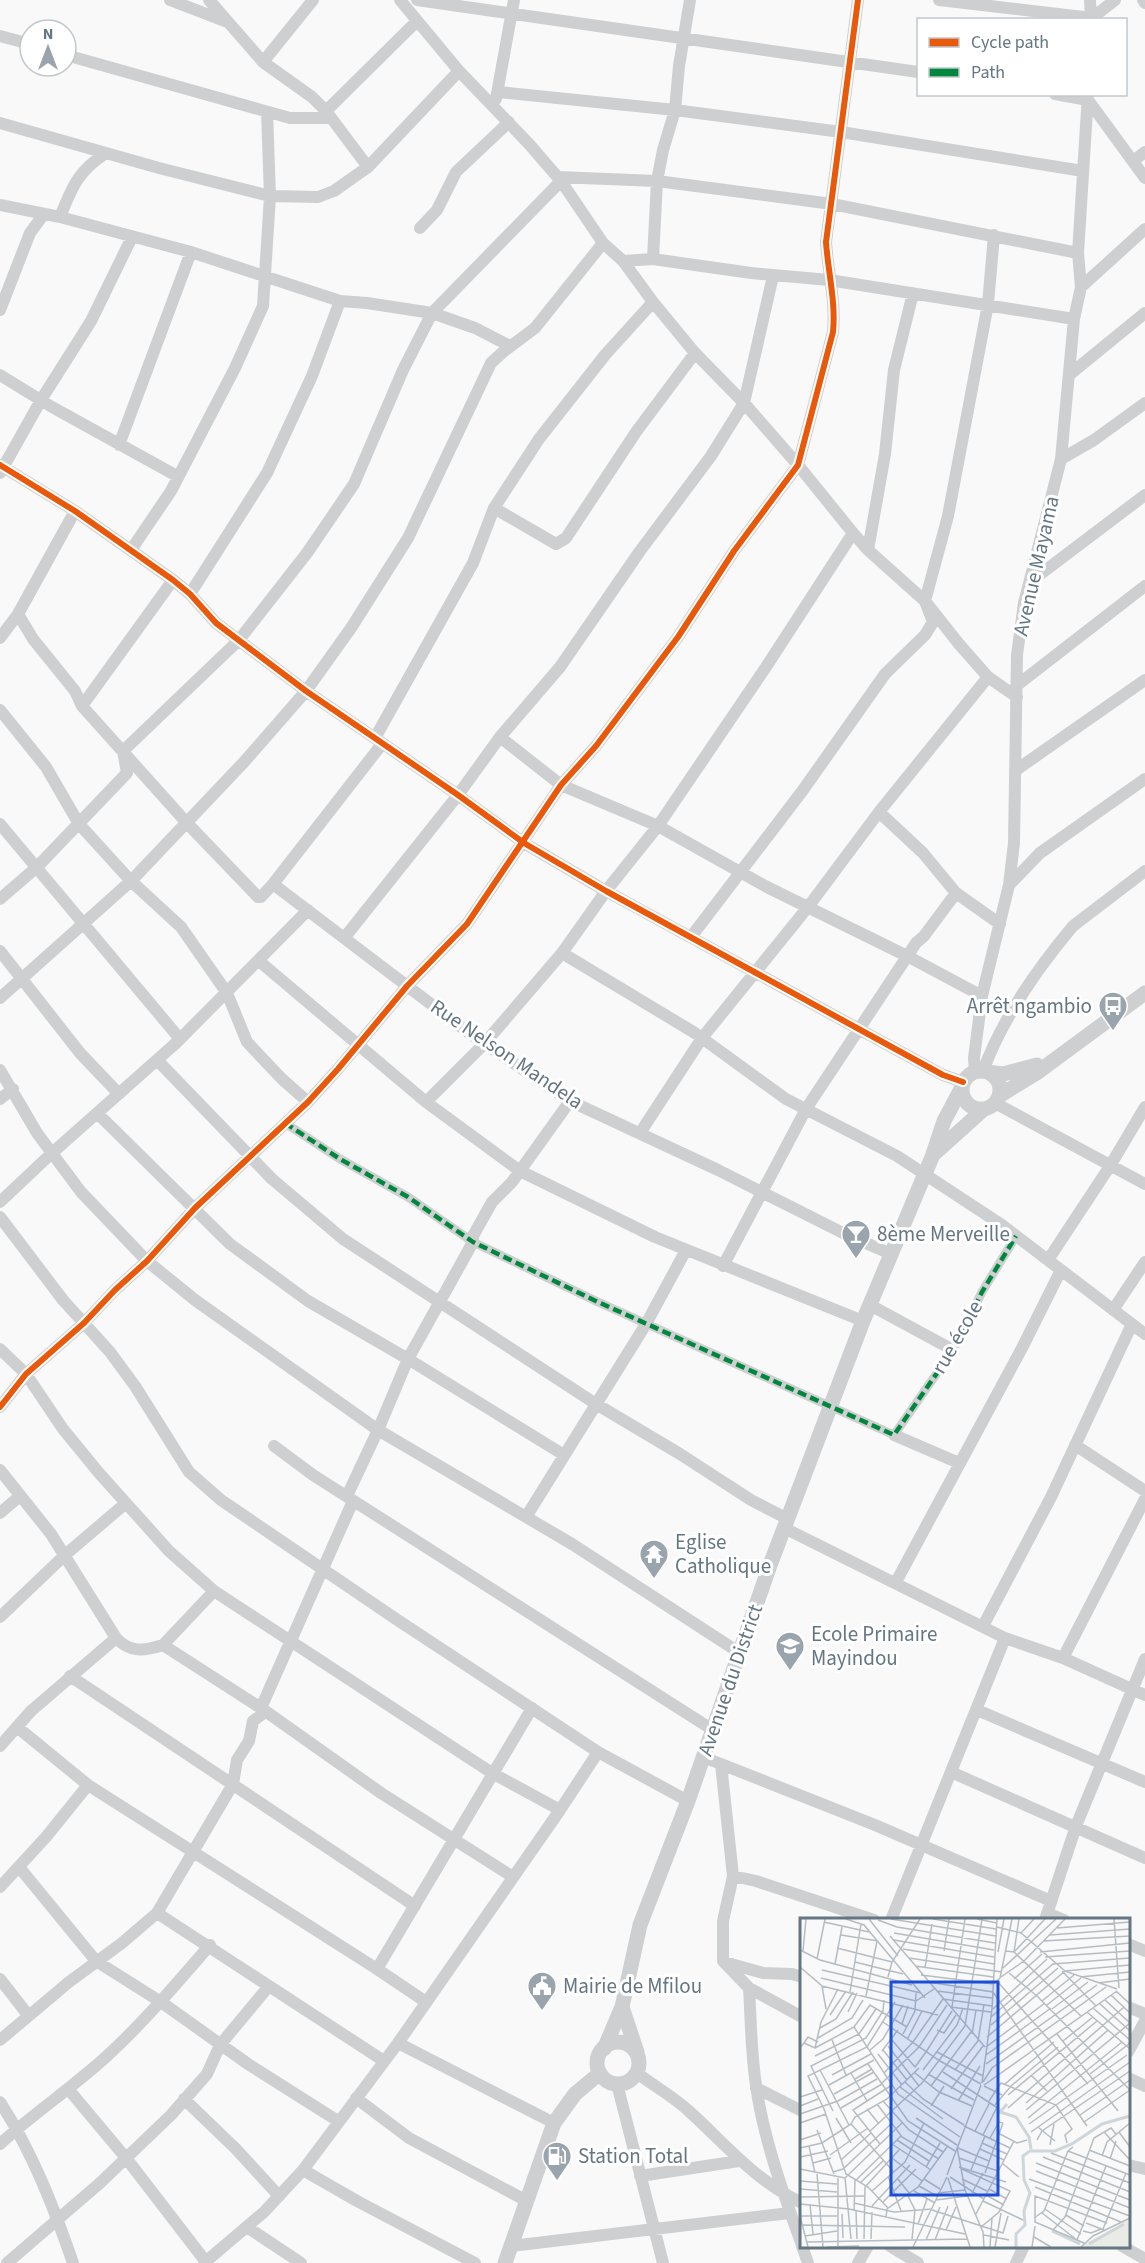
<svg xmlns="http://www.w3.org/2000/svg" width="1145" height="2263" viewBox="0 0 1145 2263" font-family="'Source Sans 3',sans-serif">
<rect width="100%" height="100%" fill="#f9f9f9"/>
<g fill="none" stroke-linecap="round" stroke-linejoin="round">
<!-- pedestrian -->
<path stroke="#cecfd0" stroke-width="9" d="M285,1123L340,1159L408,1197L473,1242L598,1302L894,1435L953,1350L982,1292L1016,1236"/>
<!-- minor -->
<path stroke="#cecfd0" stroke-width="12" d="M170,0L227,22
M209,0L263,62L312,97L326,111L368,167
M400,0L459,71L529,144L561,181L603,243L623,261L653,302L695,353L744,403L798,465L853,533L868,550L925,601L959,644L988,677L1017,697
M417,0L918,72
M939,0L1092,18L1115,0
M1090,0L1091,20
M1143,0L1145,3
M0,36L30,44
M66,55L290,118H331
M263,62L313,0
M499,92L675,110L841,132L1083,171
M1055,94L1088,100L1145,178
M496,99L514,0
M326,111L417,21
M0,123L159,168L270,196L318,197L334,191L368,167L459,71
M1133,161L1145,152
M557,177L657,181L832,204L1078,253
M0,205L60,217L191,252L340,301L367,303L432,313L475,328L510,346
M60,217C72,187 78,171 106,153
M420,228L437,210L456,172L509,122
M653,259L657,181L663,150L675,110L679,66L690,0
M623,261L653,259L751,273L829,280L1074,319
M1081,287L1145,229
M0,310L30,233L44,214
M0,375L52,407L177,476
M1069,375L1145,313
M119,445L191,252
M1061,459L1094,440L1145,403
M0,465L75,511L173,580L190,594L216,623L306,691L458,795L524,843L606,891L943,1075L963,1082
M0,473L41,400L91,321L132,237
M494,508L556,544L566,538L636,432L695,353
M131,550L171,491L235,368L263,306L270,196L267,112
M868,550L885,454L894,370L913,293
M1030,582L1145,495
M190,594L267,473L312,376L340,301
M18,614L33,639L75,691L82,706L186,822L258,897H261L273,884L382,744
M0,638L18,614L75,511
M1016,686L1145,586
M82,706L173,580
M0,710L46,767L79,824L131,881L181,927L227,993L247,1042L282,1079L308,1102
M500,737L561,785L658,826L767,887L909,957L982,996
M375,738L473,563L494,508L539,439L605,355L653,302
M1016,770L1145,680
M879,812L923,853L956,893L1000,924
M0,824L180,1039
M273,884L469,1033L570,1101L718,1170L843,1233L891,1254
M1009,885L1040,853L1145,779
M0,899L37,867L127,773L123,751L239,640L307,553L354,484L403,370L432,313L561,181
M345,937L458,795L500,737L560,667L640,551L711,456L744,403L773,276
M691,937L803,790L885,674L925,635L933,622L925,601L948,516L988,304L994,235
M0,951L80,1053L119,1094
M562,953L695,1033L786,1099L897,1156L1002,1225L1145,1334
M259,961L426,1102L520,1171L655,1237L863,1321
M0,998L131,881L244,762L306,691L351,628L408,538L491,363L503,352L535,328L603,243
M157,1060L272,1179L343,1239L596,1404L680,1454L751,1500L788,1519
M0,1070L37,1133L81,1192L147,1261L195,1300L378,1430L572,1544L740,1653
M983,1071C1003,1017 1036,970 1073,926L1145,871
M975,1072L974,1058L982,996L1009,885L1014,843L1017,655L1024,603L1061,459L1074,319L1081,287L1078,253L1088,94
M0,1099L13,1089
M426,1102L484,1044L562,953L606,891L658,826L766,667L853,533
M995,1103L1145,1184
M97,1113L230,1244L308,1301L408,1359L564,1455
M640,1133L702,1038L808,907L879,812L988,677
M0,1202L52,1153L176,1043L308,910
M0,1217L63,1300L110,1352L135,1386L189,1472L221,1500L396,1619L598,1752L688,1801
M1048,1260L1110,1166L1145,1107
M723,1266L806,1109L916,943L924,936L956,893
M870,1305L953,1350
M1113,1310L1145,1262
M0,1349L26,1374L63,1429L99,1473L169,1551L214,1591L492,1773L560,1810
M0,1407L26,1374L84,1323L115,1290L147,1261L195,1208L308,1102L338,1069L407,986L467,924L561,785L596,746L678,637L734,551L798,465L833,332C836,302 828,272 826,242L858,0
M894,1435L959,1463
M1075,1445L1145,1491
M274,1446L313,1475L713,1730
M0,1470L51,1534L116,1638C130,1653 144,1651 163,1645L261,1708L381,1793L513,1877
M347,1496L378,1430L408,1359L473,1242V1236L492,1202L512,1182L570,1101
M0,1513L20,1496
M526,1517L646,1324L686,1250
M784,1528L1005,1638L1063,1658L1145,1695
M896,1582L1022,1348L1061,1270
M0,1617L65,1555L126,1503
M983,1626L1051,1497L1132,1324
M163,1645L214,1591
M1063,1658L1145,1499
M70,1676L415,1906
M977,1710L1145,1782
M17,1727L88,1785L377,1969L426,2002
M0,1746L31,1711L116,1638
M703,1757L721,1764L733,1876L723,1921V1961L749,1988C751,2021 751,2053 756,2085C763,2138 784,2195 802,2245
M721,1764L875,1825L1051,1901
M951,1772L1145,1858
M19,1867L96,1961L161,2002L248,2064L338,2121
M733,1876L756,1881L874,1920
M0,1887L46,1837L88,1785
M157,1913L384,2061
M1047,1913L1064,1920
M891,1920L1005,1638
M1045,1920L1076,1826L1145,1659
M1128,1944L1145,1951
M724,1962L763,1973L792,1974L802,1977
M377,1969L532,1708
M0,1979L28,2015
M749,1988L802,2017
M1128,2007L1145,2014
M0,2040L69,1982L122,1943L157,1913L233,1784L237,1760L249,1741L253,1721L261,1715V1708L276,1674L353,1501
M398,2043L554,2123
M1128,2052L1145,2021
M637,2073C654,2086 674,2097 690,2112C726,2145 757,2182 802,2203
M1128,2078L1145,2086
M617,2084L663,2263
M756,2088L802,2111
M69,2090L126,2158L206,2262
M356,2098L409,2138L525,2200
M184,2099L236,2149L279,2196
M0,2102C32,2151 54,2208 73,2263
M0,2144C34,2113 72,2088 107,2056C144,2022 177,1983 210,1945
M1128,2165L1145,2169
M303,2170L357,2201L475,2263
M640,2176L739,2161
M247,2227L301,2263
M511,2246L790,2213
M802,2246L808,2263
M890,2246L918,2263
M1122,2246L1145,2259
M7,2263L100,2183L171,2115L207,2074L220,2045L269,1986
M204,2263L264,2212L303,2170L398,2043L560,1810L598,1752
M858,2263L868,2246
M1016,2263L1024,2246"/>
<!-- tertiary -->
<path stroke="#cecfd0" stroke-width="15" d="M962 1090a19 19 0 1 1 38 0a19 19 0 1 1-38 0Z
M987,1072L1003,1074L1037,1065
M999,1096L1038,1072L1145,993
M934,1154L984,1109
M622,2007L637,2052
M597 2063a21 21 0 1 1 42 0a21 21 0 1 1-42 0Z
M604,2049L622,2007L640,1925L688,1801L770,1565L863,1321L932,1157L944,1121L961,1089
M505,2263L554,2123L575,2094L600,2073"/>
<!-- quiet -->
<path stroke="#00873e" stroke-width="4.5" stroke-dasharray="9 4.5" stroke-linecap="butt" d="M285,1123L340,1159L408,1197L473,1242L598,1302L894,1435L953,1350L982,1292L1016,1236"/>
<!-- cycleway casing -->
<g stroke="#fff" stroke-width="10">
<path id="cycleway" d="M0,465L75,511L173,580L190,594L216,623L306,691L458,795L524,843L606,891L943,1075L963,1082
M0,1407L26,1374L84,1323L115,1290L147,1261L195,1208L308,1102L338,1069L407,986L467,924L561,785L596,746L678,637L734,551L798,465L833,332C836,302 828,272 826,242L858,0"/>
</g>
<!-- cycleway -->
<use href="#cycleway" stroke="#e8590c" stroke-width="6"/>
</g>
<!-- icons -->
<defs>
<g id="bus-pin" transform="scale(1.5)"><path d="M0 17L-7.5 6A9.5 9.5 0 1 1 7.5 6Z" fill="#99a4ac" stroke="#fff"/><path d="M-5-6H5V4H4V6H2V4H-2V6H-4V4H-5ZM-3.5-4V0h7V-4ZM-3.5 1.2v1.5H-2V1.2ZM2 1.2v1.5H3.5V1.2Z" fill="#fff"/></g>
<g id="bar-pin" transform="scale(1.5)"><path d="M0 17L-7.5 6A9.5 9.5 0 1 1 7.5 6Z" fill="#99a4ac" stroke="#fff"/><path d="M-6-5H6L.8 .8V4.5H3.5V6h-7V4.5H-.8V.8Z" fill="#fff"/></g>
<g id="temple-pin" transform="scale(1.5)"><path d="M0 17L-7.5 6A9.5 9.5 0 1 1 7.5 6Z" fill="#99a4ac" stroke="#fff"/><path d="M0-6L5-2H3V0L6.5 2.5H4V6H1.5V3h-3V6H-4V2.5H-6.5L-3 0V-2H-5Z" fill="#fff"/></g>
<g id="school-pin" transform="scale(1.5)"><path d="M0 17L-7.5 6A9.5 9.5 0 1 1 7.5 6Z" fill="#99a4ac" stroke="#fff"/><path d="M0-5L7-2L0 1L-7-2ZM-4 1L0 2.5L4 1V4Q0 6-4 4Z" fill="#fff"/></g>
<g id="civic-pin" transform="scale(1.5)"><path d="M0 17L-7.5 6A9.5 9.5 0 1 1 7.5 6Z" fill="#99a4ac" stroke="#fff"/><path d="M-.6-6.5H3V-4.5H.6V-3L4-1V1h2V6H-6V1h2V-1L-.6-3ZM-1.2 2.5V6h2.4V2.5Z" fill="#fff"/></g>
<g id="fuel-pin" transform="scale(1.5)"><path d="M0 17L-7.5 6A9.5 9.5 0 1 1 7.5 6Z" fill="#99a4ac" stroke="#fff"/><path d="M-5.5-6h7V0h2V4h1.3V-2.5L3-4.5l.8-.8L6-3V5H2.5V1h-1V6h-7ZM-4.2-4.7v3.2H.2V-4.7Z" fill="#fff"/></g>
</defs>
<g fill-rule="evenodd">
<use href="#bus-pin" x="1113" y="1006"/>
<use href="#bar-pin" x="856" y="1234"/>
<use href="#temple-pin" x="654" y="1554"/>
<use href="#school-pin" x="790" y="1646"/>
<use href="#civic-pin" x="542" y="1986"/>
<use href="#fuel-pin" x="557" y="2156"/>
</g>
<g text-anchor="middle" stroke-width="6" stroke-linejoin="round" paint-order="stroke">
<!-- street labels -->
<g font-size="21" fill="#657683" stroke="#fff">
<text transform="translate(1036 566) rotate(-77)" y="7">Avenue Mayama</text>
<text transform="translate(507 1054) rotate(34)" y="7">Rue Nelson Mandela</text>
<text transform="translate(957 1337) rotate(-60)" y="7">rue école</text>
<text transform="translate(730 1680) rotate(-71)" y="7">Avenue du District</text>
</g>
<!-- poi labels -->
<g font-size="21" fill="#657683" stroke="#fff" text-anchor="start">
<text x="1092" y="1013" text-anchor="end">Arrêt ngambio</text>
<text x="877" y="1241">8ème Merveille</text>
<text x="675" y="1549">Eglise<tspan x="675" dy="24">Catholique</tspan></text>
<text x="811" y="1641">Ecole Primaire<tspan x="811" dy="24">Mayindou</tspan></text>
<text x="563" y="1993">Mairie de Mfilou</text>
<text x="578" y="2163">Station Total</text>
</g>
</g>
<!-- overview -->
<g transform="translate(800 1918)">
<rect width="330" height="330" fill="#f9f9f9"/>
<path d="M330,301V329H283L286,325Z" fill="#e8ebe6"/>
<path fill="none" stroke="#ced6d9" stroke-width="3" d="M207,186L200,194L216,199L229,219L231,231M252,313L280,326M289,326L324,306M216,329V316L225,307L224,293L230,275L224,262L223,238L230,233H255L272,226L302,206L330,198"/>
<path fill="none" stroke="#b5bdc3" stroke-width="1.5" d="M46,1L64,7L125,80M69,1L98,38M91,1L196,18M133,1L196,11M177,1L197,5M314,1L319,70M78,2L97,9L195,25M24,4L69,14M197,9L221,15L265,53L330,47M257,10L330,4M94,15L194,32M221,15L234,1M41,17L78,23M250,17L330,11M90,18L185,129M94,22L194,39M243,23L330,18M37,30L92,44M103,31L194,46M0,32L20,42L112,67M3,33L6,1M144,33L149,1M206,33L214,34L281,98M198,34L204,1M214,34L245,1M214,34L219,1M240,34L330,25M245,39L330,33M109,40L202,54M17,41L25,1M55,44L103,56M35,46L42,9M115,48L193,59M0,49L22,68L26,91M125,50L132,6M203,50L256,1M22,52L121,75M262,53L296,88M209,55L237,78M121,57L193,66L200,60L212,1M88,59L92,44L120,1M201,59L224,43L265,1M280,59L330,54M21,60L116,83L134,71M214,61L242,36M197,63L288,166M128,64L193,74L287,208M298,65L330,61M22,68L138,97M137,73L192,80M316,73L330,86M50,74L61,6M311,77L330,95M66,78L77,23M237,78L330,172M143,81L192,88M242,83L274,57M299,85L330,113M247,87L281,60M150,89L191,94M152,89L165,1M293,90L330,122M193,91L247,41M252,91L288,64M48,94L57,75M287,94L330,131M30,97L46,73M191,99L253,46L330,40M83,104L140,143L181,166M102,106L108,88M191,107L258,50M54,109L98,176L160,219M20,110L36,101L53,74M137,112L144,115L156,97M103,116L115,93L116,75M172,116L176,92M257,116L318,193M187,119L265,53L317,71M18,120L52,100L63,82M108,120L122,93M32,122L46,157M92,122L115,149L126,134M263,123L293,99M4,125L8,119L18,124M88,128L119,168M186,129L245,85M0,130L4,125L15,130L21,104L38,71M15,130L54,109L70,87L107,109M83,132L107,162M69,133L83,121L103,87M82,133L98,112M126,134L152,93M137,134L183,158M78,136L102,167M186,137L251,90M15,138L59,116L76,91M68,146L108,203L155,233M186,146L297,67M20,152L49,207M123,152L157,107L163,90M155,152L178,123L184,86M143,154L199,191M51,155L67,183M84,155L113,124L143,81M115,155L139,174L172,188M128,156L174,182M290,156L330,125M32,157L71,136M231,157L247,173M55,161L72,151M105,164L123,181L164,207M183,164L192,150L306,69M182,165L192,91L197,1M81,166L119,129L147,87M205,166L254,124M29,167L74,142M184,167L317,73M131,168L171,114M184,168L202,177M100,169L143,201M151,171L183,128M34,176L74,154M208,177L297,103M0,179L22,172M83,183L109,212L143,234M158,183L180,148M189,183L201,165L256,187L272,211L265,217L267,225M226,185L308,112M77,186L102,219L139,241M195,187L211,168L258,129M0,188L18,181M131,188L144,168M41,190L82,166M208,190L324,89M67,191L79,206M226,192L330,105L305,82M33,193L11,148L66,120L83,93L84,82M0,196L38,183L77,161M280,197L330,162M36,200L51,225M116,200L157,227M228,200L322,124M284,204L330,172M0,205L26,196M51,206L93,253M229,206L327,137M164,208L210,230M238,209L255,223M17,212L34,256M70,213L122,165L165,108L182,1M175,213L190,184M231,214L330,144M304,214L330,242M319,214L330,229M200,216L217,225L227,222M183,217L197,189M190,220L199,204L203,205M0,222L21,215M97,222L129,243M237,222L242,213L330,153M182,225L207,236M80,226L53,192L92,167M92,226L131,252M250,227L254,206M9,228L15,255M157,229L165,272L183,314L184,329M273,229L268,233L330,257M0,230L22,225L51,206L55,199L87,181L119,150M158,230L189,243M180,231L204,242M289,232L330,248M251,235L330,265M30,237L68,210M302,238L307,224L330,205M0,239L28,233M243,239L330,274M92,240L122,263M159,240L198,253M310,241L316,223M41,242L71,215M13,245L31,240M202,245L219,259M236,245L330,282M126,249L140,225M159,249L206,264M0,251L45,260L102,205M162,251L210,273L199,294L181,309M171,252L185,218M236,253L330,290M33,254L43,251L92,205M185,255L203,205M17,256L23,329M147,257L181,167M88,258L101,293M150,259L184,281M38,260V329M45,260L51,321M97,260L110,276M148,260L170,329M124,261L140,271M162,261L187,273M229,261L330,298M0,263L37,266M60,265L84,242M119,268L137,278M235,269L321,304M0,271L37,274M189,271L207,281M72,273L105,244L124,205M114,273L135,285M138,275L165,272M172,275L183,255M186,277L204,287M108,278L115,292L112,321M0,279L64,278M136,282L167,278M183,283L223,302M83,284L116,251M54,285L94,294L132,291M0,286L49,291L165,316M10,287L13,316M72,288L110,247M88,290L68,269L46,256L24,191L8,158L67,129L95,84M245,291L281,316M132,292L203,315L208,298M54,293L55,263L101,218M56,293L57,321M242,295L277,322M42,296L43,320M176,296L214,223M266,297L284,308M0,298H37M0,298L8,329M86,299L87,291L118,269L147,229M234,300L244,293L268,233M286,305L304,312M118,306L127,281M3,307L105,309M303,311L326,255M146,312L156,289M253,312L265,299L294,220L311,210L316,216M283,313L291,315L301,311M184,317L209,322M5,318L37,313M234,319L251,329M64,321L65,269L99,232M71,321L72,294M126,322L140,289M135,322L148,288M277,322L235,304V278L307,305M7,324L167,321M284,325L277,322L306,248M27,329L59,328M113,329L147,259M190,329L192,300M195,329L201,295M232,329L235,308M281,329L293,318L330,300"/>
<path fill="#1d4ed8" fill-opacity="0.15" stroke="#1d4ed8" stroke-width="3" d="M91,64H198V277H91Z"/>
<rect width="330" height="330" fill="none" stroke="#657683" stroke-width="3"/>
</g>
<!-- legend -->
<rect x="917" y="18" width="210" height="78" fill="#ffffff" stroke="#c1c8cd" stroke-width="1.5"/>
<rect x="929" y="38" width="30" height="9" fill="#e8590c" stroke="#c1c8cd" stroke-width="1.5"/>
<text x="971" y="48" font-size="18" fill="#657683">Cycle path</text>
<rect x="929" y="68" width="30" height="9" fill="#00873e" stroke="#c1c8cd" stroke-width="1.5"/>
<text x="971" y="78" font-size="18" fill="#657683">Path</text>
<!-- north arrow -->
<g transform="translate(48 48)"><circle r="28" fill="#ffffff" stroke="#c1c8cd" stroke-width="1.5"/>
<path d="M0-4.5L10 22L0 15L-10 22Z" fill="#99a4ac"/>
<text y="-9" font-size="16" font-weight="bold" text-anchor="middle" fill="#657683">N</text>
</g>
</svg>
